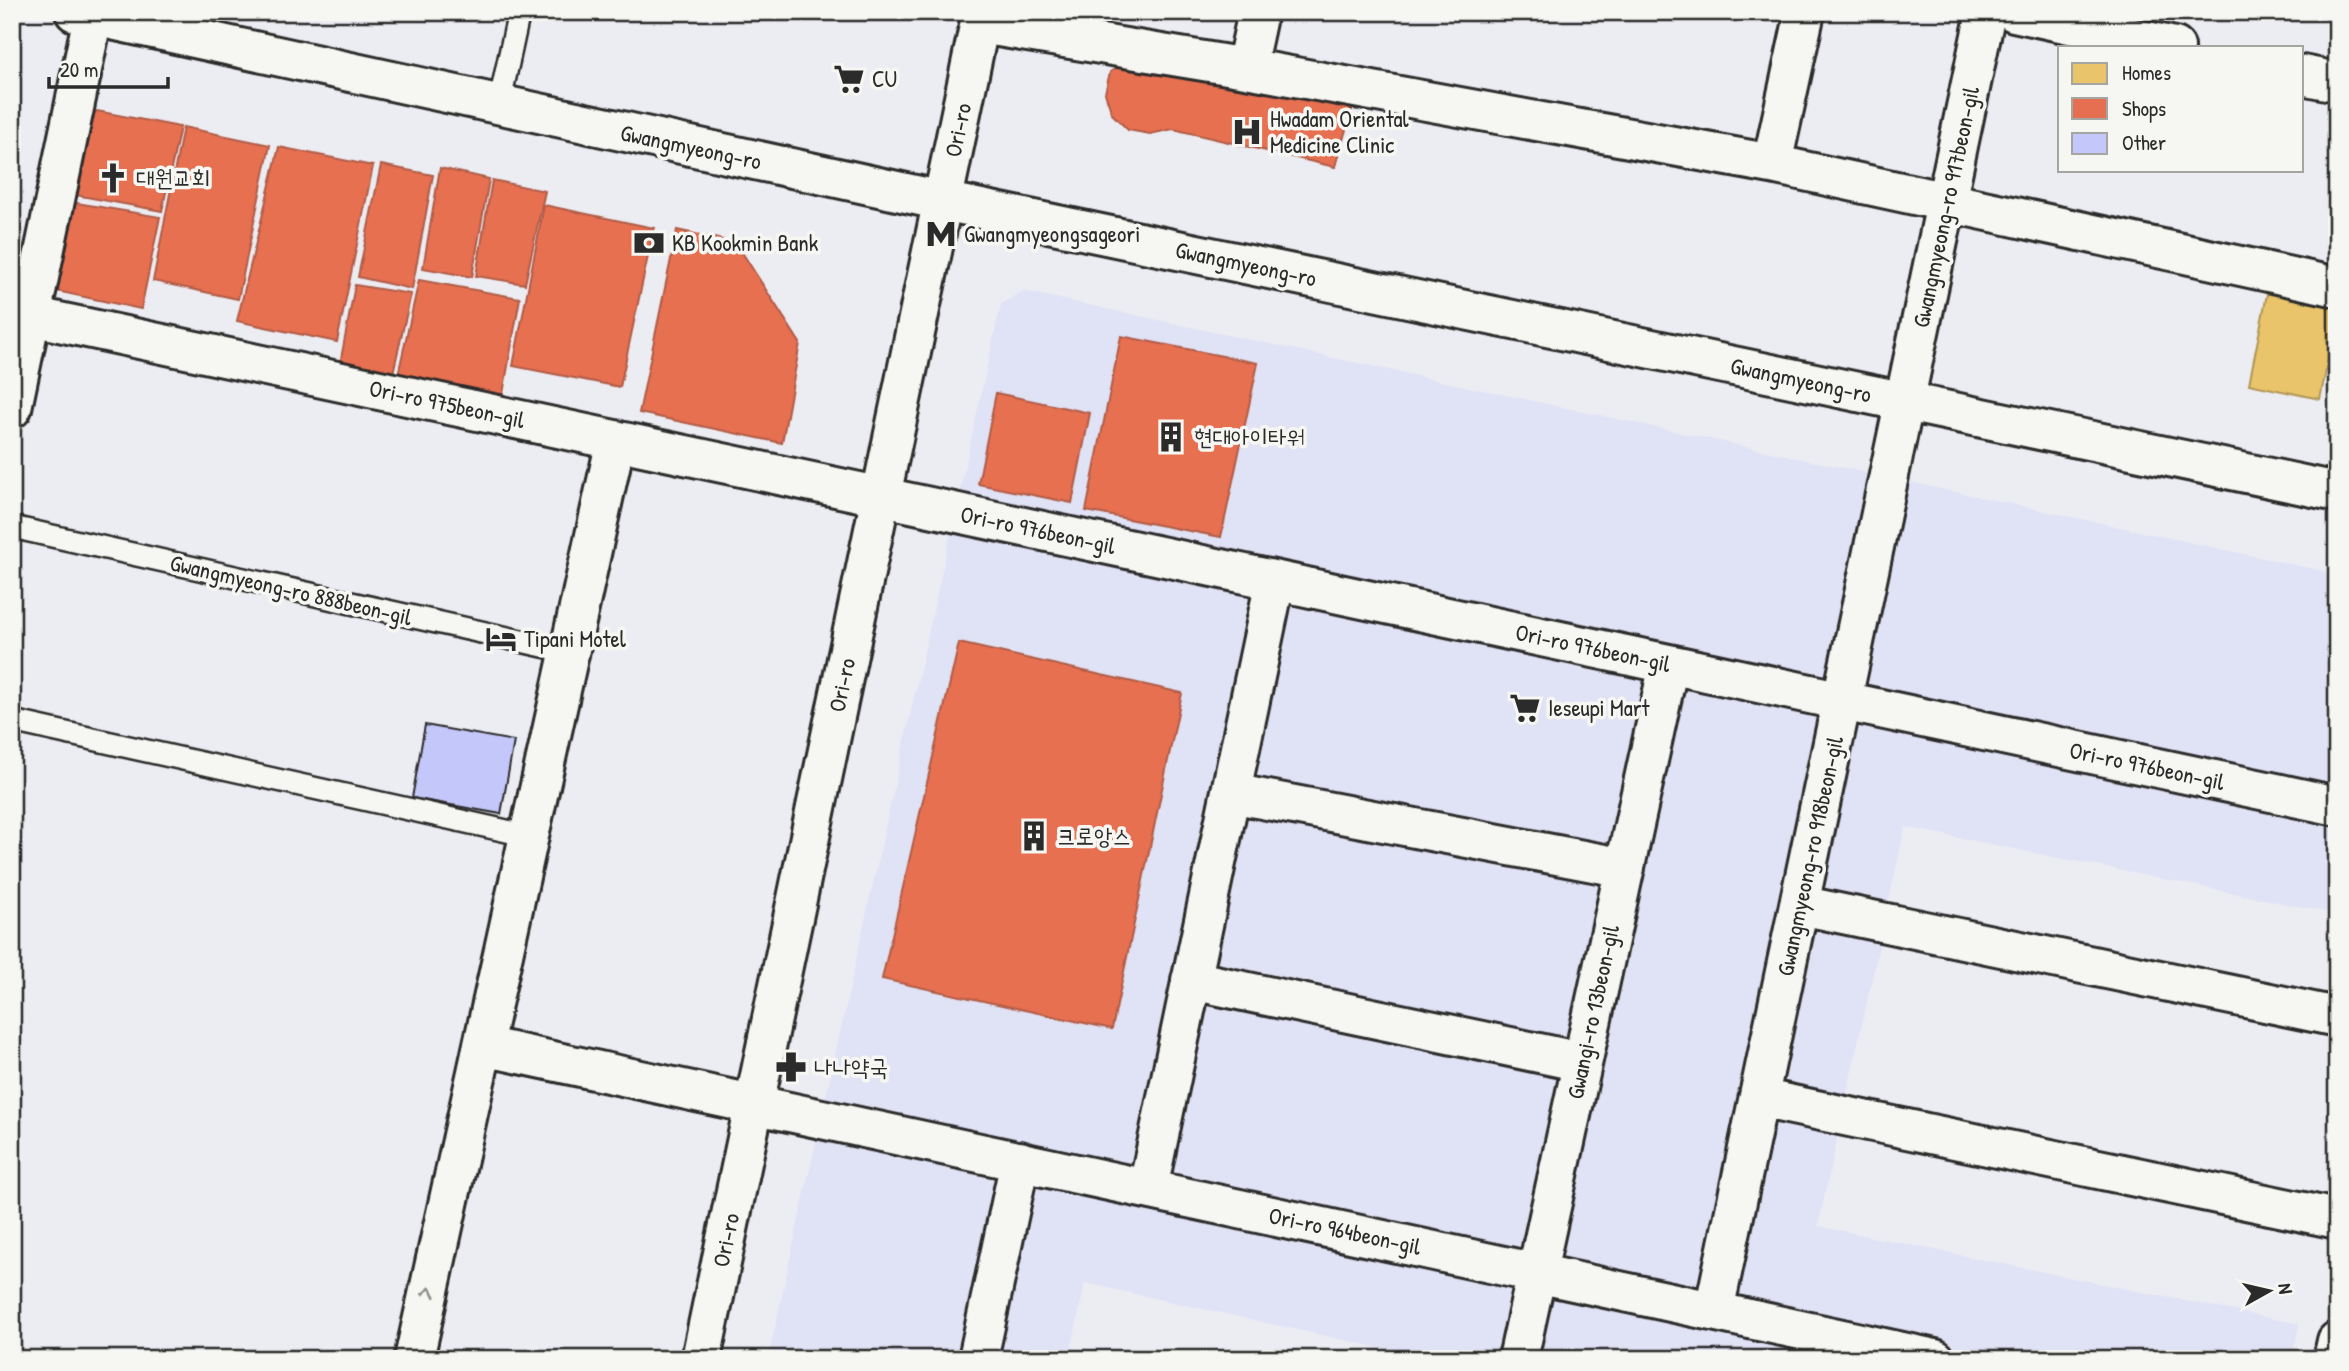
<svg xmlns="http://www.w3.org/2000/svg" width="2349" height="1371" viewBox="0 0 2349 1371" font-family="'Patrick Hand','Poor Story',sans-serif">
<rect width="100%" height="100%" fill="#ecedf3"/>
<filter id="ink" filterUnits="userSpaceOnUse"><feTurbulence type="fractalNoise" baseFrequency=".0143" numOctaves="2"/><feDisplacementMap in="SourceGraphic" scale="14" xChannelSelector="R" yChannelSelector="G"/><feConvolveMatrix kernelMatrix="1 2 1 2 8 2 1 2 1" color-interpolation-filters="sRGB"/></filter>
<g filter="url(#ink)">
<!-- built -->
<path fill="#e0e2f5" d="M1023,291L2337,574V914L1905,827L1818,1226L2299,1324L2292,1359H1430L1085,1283L1069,1359H1018L961,1348L959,1359H768L1001,304Z"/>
<!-- homes -->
<path fill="#e9c46a" stroke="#b09657" stroke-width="2" d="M2268,289L2337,303V318L2320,399L2249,384Z"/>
<!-- shops -->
<path fill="#e76f51" stroke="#af5b46" stroke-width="2" d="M1126,61L1355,99L1335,167L1173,129L1150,134L1128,130L1112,114L1105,93L1110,72Z
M97,111L180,127L162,211L70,194L83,122Z
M183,127L270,145L238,299L153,281Z
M279,147L373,166L337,342L237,321Z
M381,165L433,175L412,289L358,277Z
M440,168L489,179L472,277L423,268Z
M492,180L545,191L525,284L476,276Z
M71,202L160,217L141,309L56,291L52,277Z
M544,205L654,228L620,387L513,366Z
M677,230L736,243L800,343L782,443L639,413Z
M419,280L520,298L503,394L398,375Z
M355,285L411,294L393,373L340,364Z
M1121,336L1258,363L1221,537L1086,511Z
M996,393L1090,413L1072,503L978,484Z
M959,643L1182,693L1112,1029L882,979Z"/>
<!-- building -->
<path fill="#c4c7f9" stroke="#2b2b2b" stroke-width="2" d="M425,725L514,741L501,814L412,798Z"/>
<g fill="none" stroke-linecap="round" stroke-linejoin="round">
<!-- lane casing -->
<g stroke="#2b2b2b" stroke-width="26">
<path id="lane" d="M499,105L519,12
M12,527L570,652
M12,721L529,836"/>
</g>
<!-- street casing -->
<g stroke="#2b2b2b" stroke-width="44">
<path id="street" d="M2014,12L2175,47
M980,24L1246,68L1772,164L2337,287
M1246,68L1258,12
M2302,75L2337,82
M1772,164L1805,12
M12,312L2337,806
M12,408L93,16
M1231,793L1625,868
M1800,905L2337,1017
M1191,980L1582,1062
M483,1046L1935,1359
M1759,1098L2337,1219
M1148,1188L1275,581
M1714,1311L1986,12
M414,1359L616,440
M978,1359L1020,1161
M1518,1359L1669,664
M2333,1359L2337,1341"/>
</g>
<!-- secondary casing -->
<g stroke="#2b2b2b" stroke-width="44">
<path id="secondary" d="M75,12L943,201L2337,492
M701,1359L982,12"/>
</g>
<!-- lane -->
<use href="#lane" stroke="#f6f6f2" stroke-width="21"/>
<!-- street -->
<use href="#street" stroke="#f6f6f2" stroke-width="38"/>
<!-- secondary -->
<use href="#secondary" stroke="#f6f6f2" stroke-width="38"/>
</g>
<!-- one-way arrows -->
<defs><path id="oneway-chevron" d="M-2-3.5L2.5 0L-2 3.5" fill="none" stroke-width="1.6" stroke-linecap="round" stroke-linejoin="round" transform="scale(1.75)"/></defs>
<use stroke="#90908e" href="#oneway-chevron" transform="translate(429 1292) rotate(-78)"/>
</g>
<!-- icons -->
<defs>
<g id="supermarket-bare" transform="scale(2.415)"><path d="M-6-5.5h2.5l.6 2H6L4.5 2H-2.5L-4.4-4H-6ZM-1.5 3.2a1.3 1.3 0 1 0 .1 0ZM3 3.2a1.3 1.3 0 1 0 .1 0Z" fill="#2b2b2b" stroke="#f6f6f2" stroke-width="2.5" paint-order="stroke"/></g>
<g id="hospital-bare" transform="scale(2.415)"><path d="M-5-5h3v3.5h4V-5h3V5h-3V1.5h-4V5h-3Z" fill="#2b2b2b" stroke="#f6f6f2" stroke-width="2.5" paint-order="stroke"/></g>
<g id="church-bare" transform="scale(2.415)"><path d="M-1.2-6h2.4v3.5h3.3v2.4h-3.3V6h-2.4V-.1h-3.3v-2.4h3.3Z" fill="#2b2b2b" stroke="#f6f6f2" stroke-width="2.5" paint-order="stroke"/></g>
<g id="metro-bare" transform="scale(2.415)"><path d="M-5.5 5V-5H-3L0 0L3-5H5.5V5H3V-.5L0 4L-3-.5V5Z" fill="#2b2b2b" stroke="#f6f6f2" stroke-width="2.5" paint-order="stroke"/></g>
<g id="bank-bare" transform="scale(2.415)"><path d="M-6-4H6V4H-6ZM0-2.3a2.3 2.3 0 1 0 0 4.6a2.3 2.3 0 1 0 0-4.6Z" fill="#2b2b2b" stroke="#f6f6f2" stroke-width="2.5" paint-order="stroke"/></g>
<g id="building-bare" transform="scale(2.415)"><path d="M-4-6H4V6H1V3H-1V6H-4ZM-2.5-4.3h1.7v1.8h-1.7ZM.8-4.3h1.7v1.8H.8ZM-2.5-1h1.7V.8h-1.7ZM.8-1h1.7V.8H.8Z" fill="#2b2b2b" stroke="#f6f6f2" stroke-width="2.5" paint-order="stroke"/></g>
<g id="hotel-bare" transform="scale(2.415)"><path d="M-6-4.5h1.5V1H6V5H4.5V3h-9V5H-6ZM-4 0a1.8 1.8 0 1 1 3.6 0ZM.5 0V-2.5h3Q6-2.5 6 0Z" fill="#2b2b2b" stroke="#f6f6f2" stroke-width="2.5" paint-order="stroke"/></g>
<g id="pharmacy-bare" transform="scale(2.415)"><path d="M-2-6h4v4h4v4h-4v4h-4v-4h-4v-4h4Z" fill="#2b2b2b" stroke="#f6f6f2" stroke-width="2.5" paint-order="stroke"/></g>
</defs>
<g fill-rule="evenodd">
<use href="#supermarket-bare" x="849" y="79"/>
<use href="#hospital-bare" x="1247" y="132"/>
<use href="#church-bare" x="113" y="178"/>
<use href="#metro-bare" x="941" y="234"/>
<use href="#bank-bare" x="649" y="243"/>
<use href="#building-bare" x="1171" y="437"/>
<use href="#hotel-bare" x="501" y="639"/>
<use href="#supermarket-bare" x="1525" y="708"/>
<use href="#building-bare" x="1034" y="836"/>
<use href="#pharmacy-bare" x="791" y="1067"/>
</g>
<g text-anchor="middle" stroke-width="7" stroke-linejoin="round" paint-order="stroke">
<!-- poi labels -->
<g font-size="23" fill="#2b2b2b" stroke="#f6f6f2" text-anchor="start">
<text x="872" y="87">CU</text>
<text x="1270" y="127">Hwadam Oriental<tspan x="1270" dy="26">Medicine Clinic</tspan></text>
<text x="136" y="186">대원교회</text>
<text x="964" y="242">Gwangmyeongsageori</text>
<text x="672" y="251">KB Kookmin Bank</text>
<text x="1194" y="445">현대아이타워</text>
<text x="524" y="647">Tipani Motel</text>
<text x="1548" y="716">Ieseupi Mart</text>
<text x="1057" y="844">크로앙스</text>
<text x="814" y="1075">나나약국</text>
</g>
<!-- street labels -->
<g font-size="23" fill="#2b2b2b" stroke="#f6f6f2">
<text transform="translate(958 130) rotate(-78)" y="8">Ori-ro</text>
<text transform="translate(691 147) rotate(12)" y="8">Gwangmyeong-ro</text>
<text transform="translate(1946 207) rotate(-78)" y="8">Gwangmyeong-ro 917beon-gil</text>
<text transform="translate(1246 264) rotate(12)" y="8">Gwangmyeong-ro</text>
<text transform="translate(1801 380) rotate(12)" y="8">Gwangmyeong-ro</text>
<text transform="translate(447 404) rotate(12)" y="8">Ori-ro 975beon-gil</text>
<text transform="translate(1038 530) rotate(12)" y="8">Ori-ro 976beon-gil</text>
<text transform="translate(291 590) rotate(13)" y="8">Gwangmyeong-ro 888beon-gil</text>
<text transform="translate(1593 648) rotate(12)" y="8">Ori-ro 976beon-gil</text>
<text transform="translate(842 685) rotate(-78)" y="8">Ori-ro</text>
<text transform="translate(2147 766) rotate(12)" y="8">Ori-ro 976beon-gil</text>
<text transform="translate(1810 856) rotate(-78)" y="8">Gwangmyeong-ro 918beon-gil</text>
<text transform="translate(1593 1012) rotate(-78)" y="8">Gwangi-ro 13beon-gil</text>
<text transform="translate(1345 1231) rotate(12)" y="8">Ori-ro 964beon-gil</text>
<text transform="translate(726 1240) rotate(-78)" y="8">Ori-ro</text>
</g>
</g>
<!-- margin -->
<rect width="2349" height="1371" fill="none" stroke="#f6f6f2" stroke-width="42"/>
<rect x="21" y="21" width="2307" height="1329" fill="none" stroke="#2b2b2b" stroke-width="2.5" filter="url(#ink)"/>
<!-- legend -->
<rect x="2058" y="46" width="245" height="126" fill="#f6f6f2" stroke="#a5a5a2" stroke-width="2"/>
<rect x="2072" y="63" width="35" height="21" fill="#e9c46a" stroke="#a5a5a2" stroke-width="2"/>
<text x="2122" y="80" font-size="21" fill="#2b2b2b">Homes</text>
<rect x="2072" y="98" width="35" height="21" fill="#e76f51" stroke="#a5a5a2" stroke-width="2"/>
<text x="2122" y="116" font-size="21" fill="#2b2b2b">Shops</text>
<rect x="2072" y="133" width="35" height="21" fill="#c4c7f9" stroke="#a5a5a2" stroke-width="2"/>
<text x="2122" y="150" font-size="21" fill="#2b2b2b">Other</text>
<!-- north arrow -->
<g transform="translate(2269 1291) rotate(82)" stroke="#f6f6f2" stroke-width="5" paint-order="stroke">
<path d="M0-5L12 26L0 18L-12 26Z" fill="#2b2b2b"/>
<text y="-10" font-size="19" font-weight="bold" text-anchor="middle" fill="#2b2b2b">N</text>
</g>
<!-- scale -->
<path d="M49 77v10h119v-10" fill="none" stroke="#2b2b2b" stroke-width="3.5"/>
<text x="60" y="77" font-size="21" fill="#2b2b2b" stroke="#f6f6f2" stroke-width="5" paint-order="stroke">20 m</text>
</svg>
